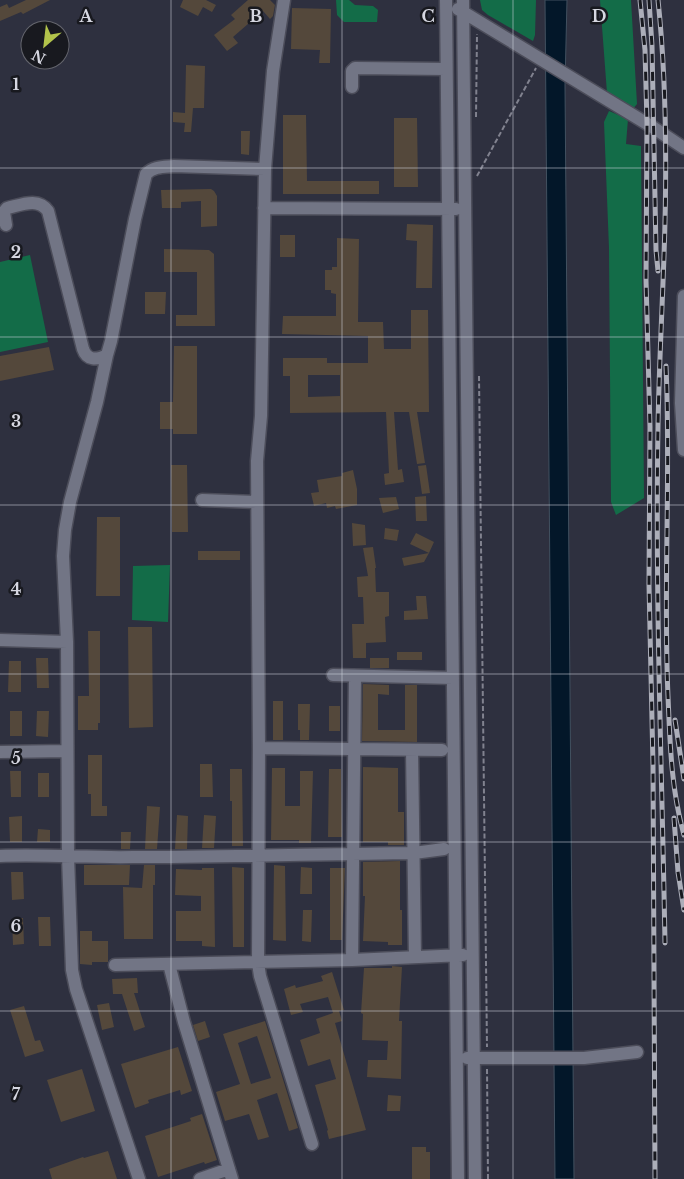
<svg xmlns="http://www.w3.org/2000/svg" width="684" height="1179" viewBox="0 0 684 1179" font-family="'Libre Baskerville',serif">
<rect width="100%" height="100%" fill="#2e303f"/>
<!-- green -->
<path fill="#136c48" d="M336,0H349L355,5L373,6L378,10L377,22H344L337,15Z
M480,0H536L535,35L533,41L488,15L482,10Z
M600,0H631L637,104L632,110L607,93Z
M609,111L628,119L626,144L641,146L644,498L616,515L611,502L609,248L604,122Z
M30,255L48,342L0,352V262Z
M170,565L168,622L132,620L133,566Z"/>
<!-- water -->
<path fill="#031729" stroke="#425160" d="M545,0H567L565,85L574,1179H555Z"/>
<!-- building -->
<path fill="#54483b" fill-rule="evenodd" d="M26,0H50L23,14L21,12L0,21V7L7,4L9,8Z
M183,0H206L216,5L212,12L203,7L198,16L180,7Z
M248,0H270L275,5L273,16L270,19L263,11L233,37L238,43L227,51L214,35L235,19L231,15Z
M292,8L331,9L330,63H319L320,50L291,49Z
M186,65L205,66L204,108H193L191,132H184L185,123L173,122V112L185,113Z
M283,115H306L307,181H379V194H283Z
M394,118H417L418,187H394Z
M241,131H250L249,155L241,154Z
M211,189L214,191L217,196V226L201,227V201L181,202V208H162L161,190Z
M407,224L433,225L432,288H416L417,241L406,240Z
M280,235H295V257H280Z
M337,238L359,239L358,322H383L384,349H411V310H428L429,412H417L425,463L417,464L409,412H394L398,470L402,469L404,482L385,485L384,474L389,473L386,412L290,413V376H283V358H327V363H368V336L282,334L283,316H336V294L331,293V290H325V270H332V267H337ZM308,375H340V396L308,397Z
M164,249L209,250L214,254L215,326H176V315H197V272H164Z
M145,292H166L165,314H145Z
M174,346H197V434H173V429H160V402H173Z
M49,347L54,370L0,381V356Z
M171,465H187L188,532H172Z
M426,465L430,493L422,494L418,466Z
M353,470L357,489V505L336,509L335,506L327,508L326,503L314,506L311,493L319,492L317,480L342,476V473Z
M426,496L427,521H416L415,497Z
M396,497L399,509L383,513L379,498Z
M97,517H120V596H96Z
M352,523L365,525L366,545L353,546Z
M385,528L399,530L397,541L384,539Z
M416,533L434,542L429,553L410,544Z
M373,547L376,568H375L376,592H389V616L385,617L386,642L366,643V658H353L352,624H364L363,597H358L357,577L368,576L363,548Z
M198,551H240V560H198Z
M429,553L424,562L404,566L402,558Z
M416,596H426L428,619L404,620V611L417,610Z
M128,627H152L153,727L129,728Z
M88,631H100V723H98V730H78V696H89Z
M397,652H422V660H397Z
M36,658H48L49,688H37Z
M370,658H389V668H370Z
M9,661H21V692H8Z
M363,684L389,685V695L378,694V730H405V685H417V742L362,741Z
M273,701H283V740H273Z
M298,704H310L309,740H300V730H298Z
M329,706H340V731H329Z
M10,711H22V736H10Z
M37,711H49L48,737L36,736Z
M88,755H102V806H107V816H91V794H88Z
M200,764H212L213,797H200Z
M363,767L398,768V812H404V845H388V842H363Z
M272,768H285V806H300V771H313L311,843H299V840H271Z
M230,769H242L243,846H232V801H230Z
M329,769H341L342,837H328Z
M10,771H21V797H11Z
M38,773H49V797H38Z
M147,806L160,807L157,849H145Z
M177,815L188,816L187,849H175Z
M204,815L216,816L214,848H202Z
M22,816V842H10L9,817Z
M38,829L50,830V842H37Z
M121,832H131L130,849H121Z
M400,861V910H402V945H388V942L363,941L365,896H363V862Z
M84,865H130L129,885H84Z
M144,865H155V885H153V939H124L123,887L142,888Z
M274,865L285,866L286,941L273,940Z
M232,867L244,868V947H233Z
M301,867L312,868V894H300Z
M202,868H214L215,947L202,946V941H176V911H201V896L175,895L176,869L202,870Z
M330,868H345L342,940H330Z
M11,872H23L24,899L12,900Z
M303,910H312L311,942L302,941Z
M38,917H50L51,946H39Z
M23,918L24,944L13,945L12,919Z
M80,931H92V941H108V962H92V965L80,964Z
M392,966L402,967L399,1021H402L401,1079L367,1077L368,1060H387L388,1041L362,1040L363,1014L361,1013L364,968H392Z
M332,972L344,1010L339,1011L342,1021L335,1023L366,1130L329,1139L327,1131L328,1130L315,1085L336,1079L330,1059L308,1066L300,1040L320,1033L316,1019L333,1013L328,997L300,1004L303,1012L291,1015L284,989L295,985L296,988L323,981L321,976Z
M137,978L138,993H134L145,1027L134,1031L122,994H113L112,979Z
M109,1003L114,1027L102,1030L97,1005Z
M24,1006L35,1041L40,1040L44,1051L25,1057L10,1010Z
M205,1021L210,1037L198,1041L193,1025Z
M265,1021L298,1128L289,1131L277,1093L257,1100L269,1137L258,1140L249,1114L225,1121L216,1092L240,1084L223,1034ZM257,1036L271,1078L251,1084L238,1043Z
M178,1047L192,1091L181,1095L180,1090L148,1100L149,1103L135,1108L121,1064Z
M82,1069L95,1111L61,1122L47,1080Z
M388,1095L401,1096L400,1111H387Z
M202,1114L217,1160L205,1164L204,1162L158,1177L145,1136L191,1121L190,1118Z
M412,1147H426V1152H430V1179H412Z
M108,1151L117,1179H52L49,1169L83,1157L84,1158Z"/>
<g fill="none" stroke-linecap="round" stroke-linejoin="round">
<!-- minor casing -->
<g stroke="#4c4d5a" stroke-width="15">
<path id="minor" d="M284,0L273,71L265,169L261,416L257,461L259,748L258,963L260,976L312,1144
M446,0L458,1179
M463,0L475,1179
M458,9L654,128L684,148
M352,87V71L355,68L446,69
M264,208L456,209
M6,225L4,212L7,208C21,205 38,197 48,211L83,349C87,361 97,360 107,355L111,341L135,219L146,174C154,166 164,167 174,166L265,169
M684,296L681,403L684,450
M107,355L97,402L70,502L65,530L63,556L67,642L68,856L72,970L76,989L139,1179
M202,500L257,502
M0,640L67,642
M333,675L453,678
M259,748L442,750
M412,750L415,957
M0,752L67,751
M0,856C44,854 89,858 133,857C227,857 320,854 414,853L444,849
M352,960L355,676
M169,964L184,1022L232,1179
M115,965L352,960L463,955
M467,1058H584L637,1052
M200,1179L229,1169"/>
</g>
<!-- path -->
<path stroke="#81828f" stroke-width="2" stroke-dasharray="5 2.5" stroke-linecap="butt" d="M476,117L477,34
M477,176L536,68
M479,376L487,1047
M487,1069L488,1179"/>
<!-- minor -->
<use href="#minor" stroke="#727585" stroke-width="12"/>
<!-- rail casing -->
<g stroke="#acaeb9" stroke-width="5">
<path id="rail" d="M640,0L645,50L647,123L646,280L650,427L649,584L653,765L655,1179
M649,0L652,46L656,250L658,271
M658,0C667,85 667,171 664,256C662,313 659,369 658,426C655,598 662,771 665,943
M666,366C671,476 663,586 668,696C670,743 671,789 684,835
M675,720L684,779
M674,818L678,872L684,910"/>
</g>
<!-- rail -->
<use href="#rail" stroke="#18191f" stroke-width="3" stroke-dasharray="9" stroke-linecap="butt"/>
</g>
<!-- grid -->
<path fill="none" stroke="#d6d7e1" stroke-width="1" stroke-opacity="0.55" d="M171,0V1179M342,0V1179M513,0V1179M0,168H684M0,337H684M0,505H684M0,674H684M0,842H684M0,1011H684"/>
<g font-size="16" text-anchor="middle" font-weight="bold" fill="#d6d7e1" stroke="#18191f" stroke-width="5" stroke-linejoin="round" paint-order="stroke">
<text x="86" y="22">A</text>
<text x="256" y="22">B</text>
<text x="428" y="22">C</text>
<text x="599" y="22">D</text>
<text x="16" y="90">1</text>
<text x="16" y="258">2</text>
<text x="16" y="427">3</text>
<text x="16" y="595">4</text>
<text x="16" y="764">5</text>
<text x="16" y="932">6</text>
<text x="16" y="1100">7</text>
</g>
<!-- north arrow -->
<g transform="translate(45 45) rotate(208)"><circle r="24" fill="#18191f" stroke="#64656d"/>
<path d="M0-4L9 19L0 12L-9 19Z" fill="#b2c34b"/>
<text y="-8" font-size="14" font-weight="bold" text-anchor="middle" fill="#d6d7e1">N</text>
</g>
</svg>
